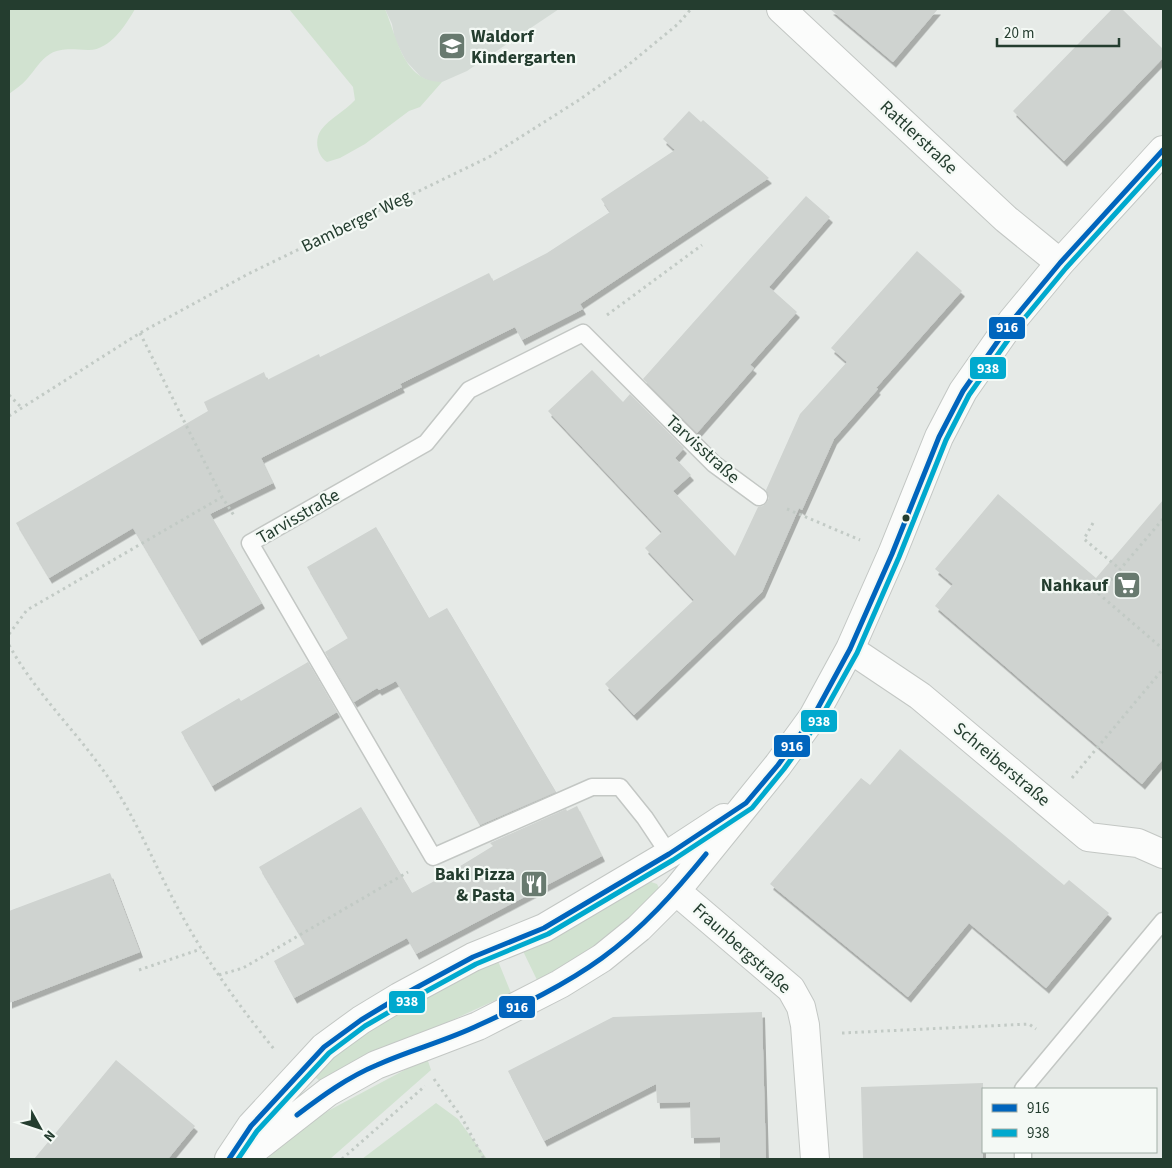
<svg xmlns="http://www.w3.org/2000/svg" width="1172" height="1168" viewBox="0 0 1172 1168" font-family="'Source Sans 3',sans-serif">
<defs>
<filter id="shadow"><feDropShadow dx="3" dy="5.5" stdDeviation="0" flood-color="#0004"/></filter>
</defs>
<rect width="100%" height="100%" fill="#e6eae7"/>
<!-- built -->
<path fill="#d4dbd6" d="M385,9H559L467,71L442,82H431L421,77L406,61L395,40L392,24Z"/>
<!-- green -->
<path fill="#d1e2d0" d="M9,9H135C126,25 109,51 88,50C74,50 63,47 50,54C40,60 35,70 27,79C22,85 15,89 9,94Z
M289,9H385C397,37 403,82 442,82L420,107L409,111L365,144L340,158L327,162C317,156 314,140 321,130C330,118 345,111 355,100L353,87Z
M651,882L657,884L659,888L658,893L603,943L562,969L537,980L522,949L602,910L646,883Z
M498,961L511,993L320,1081L316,1078L317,1071L373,1023L445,983Z
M427,1058L431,1070L330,1159H267L283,1142L311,1120Z
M436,1103L458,1119L487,1159H362Z"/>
<!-- building -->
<path fill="#cfd3d0" filter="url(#shadow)" d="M830,9H938L893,62Z
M1112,9H1122L1163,49V58L1064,161L1013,111Z
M689,111L701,122L703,120L769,178L580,304L583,309L522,340L515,327L400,384L402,387L261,458L273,483L210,514L262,603L199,640L133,528L49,578L16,523L208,411L204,402L264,372L267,380L319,354L320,357L489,273L493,281L547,253L610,212L601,199L675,150L663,139Z
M806,196L830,217L769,287L797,312L750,365L754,368L697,433L643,379Z
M917,251L962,291L876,388L878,389L834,439L802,510L799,508L762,592L634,715L605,684L694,600L645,548L662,532L548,411L592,370L623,402L630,394L684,448L675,458L691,475L673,491L735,556L758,507L763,506L767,502L769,498L766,490L800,414L847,362L831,348Z
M998,494L1096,578L1163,500V759L1142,784L935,606L953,584L935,569Z
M376,527L429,618L447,608L556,792L480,825L396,681L379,690L377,688L354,702L325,652L348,638L307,567Z
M308,662L337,712L212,786L181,732L239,698L241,701Z
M900,749L1064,885L1069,880L1109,913L1046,988L969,923L908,997L770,884L861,778L870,785Z
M577,806L602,856L416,954L407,938L294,998L274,961L305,944L259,867L361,807L412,893L444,876L493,846L490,843L566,809L567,811Z
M110,873L140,952L9,1003V911Z
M762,1012L766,1159H720V1137L691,1138L690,1102L657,1103L656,1084L544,1141L508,1071L613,1017Z
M116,1060L195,1126L168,1159H34Z
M983,1083V1159H863L861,1087Z"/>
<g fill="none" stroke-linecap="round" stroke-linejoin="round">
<!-- service casing -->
<g stroke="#c3c7c4" stroke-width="19">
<path id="service" d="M669,854L645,818L620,787H592L433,857L250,543L426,443L469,390L583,333L714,464L759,497
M1023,1089L1163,921
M1023,1152V1159"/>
</g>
<!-- minor casing -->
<g stroke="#c3c7c4" stroke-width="30">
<path id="minor" d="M781,9L1006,219L1060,263
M850,649L920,696L1088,837L1138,843L1163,854
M676,891L791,989L801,1007L805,1025L815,1159
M229,1159L251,1126L324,1047L361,1020L399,997L473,957L544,928L669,854L724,818
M242,1159L328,1092L376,1065L478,1026L560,984L602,958L639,928L676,891L778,765L813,717L850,649L892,554L939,437L963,391L1012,321L1060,263L1163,150"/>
</g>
<!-- path -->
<path stroke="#c2cac5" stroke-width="3" stroke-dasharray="2.5 4" stroke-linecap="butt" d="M607,315L702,245
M140,333L222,497L235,517
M9,395L21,407
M9,416L140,333L248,274L489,157L579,100L627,66L678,24L691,9
M787,509L860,540
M1163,519L1099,594L1163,649
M1093,523L1084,539L1120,569
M9,634L27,610L222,497
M9,645C39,699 85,739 117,791C141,830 158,872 180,912C206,960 239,1006 274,1049
M1072,778L1163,669
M139,970L201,949
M219,975L243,968L408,872
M842,1033L1029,1024L1036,1029
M434,1079L462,1118L484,1159
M342,1159L425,1086"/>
<!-- service -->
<use href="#service" stroke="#fbfcfb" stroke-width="16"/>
<!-- minor -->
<use href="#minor" stroke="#fbfcfb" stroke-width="28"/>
<!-- bus-1 casing -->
<g stroke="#f4f9f5" stroke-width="9">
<path id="bus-1" d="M297,1115C322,1096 348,1077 377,1065C410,1050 446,1041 479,1025C521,1006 565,985 602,958C642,929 675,892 706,854
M229,1159L251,1126L324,1047L361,1020L399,997L473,957L544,928L669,854L746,803L778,765L813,717L850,649L892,554L939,437L963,391L1012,321L1060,263L1163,150"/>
</g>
<!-- bus-2 casing -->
<g stroke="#f4f9f5" stroke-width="9">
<path id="bus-2" d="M238,1159L257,1131L329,1053L365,1026L403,1004L476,964L548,934L673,860L752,808L784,769L819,721L857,653L899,557L946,440L969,395L1018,326L1066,268L1163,161"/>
</g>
<!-- bus-1 -->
<use href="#bus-1" stroke="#0065bd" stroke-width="5"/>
<!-- bus-2 -->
<use href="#bus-2" stroke="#00a9ce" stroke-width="5"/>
</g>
<!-- icons -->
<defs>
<g id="school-square" transform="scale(1.4375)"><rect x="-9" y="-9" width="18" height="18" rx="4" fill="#687a6f" stroke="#f4f9f5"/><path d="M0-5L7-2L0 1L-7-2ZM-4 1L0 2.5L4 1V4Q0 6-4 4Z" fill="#fff"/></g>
<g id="supermarket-square" transform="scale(1.4375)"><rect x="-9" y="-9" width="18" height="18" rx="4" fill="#687a6f" stroke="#f4f9f5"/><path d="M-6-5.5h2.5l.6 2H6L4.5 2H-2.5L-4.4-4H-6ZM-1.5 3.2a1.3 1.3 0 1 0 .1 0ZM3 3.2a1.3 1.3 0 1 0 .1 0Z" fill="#fff"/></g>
<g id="restaurant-square" transform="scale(1.4375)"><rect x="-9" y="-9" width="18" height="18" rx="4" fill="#687a6f" stroke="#f4f9f5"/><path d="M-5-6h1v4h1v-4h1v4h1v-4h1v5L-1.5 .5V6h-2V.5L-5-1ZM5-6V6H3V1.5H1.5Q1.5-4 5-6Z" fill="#fff"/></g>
</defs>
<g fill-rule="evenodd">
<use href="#school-square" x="452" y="46"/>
<use href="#supermarket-square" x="1127" y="585"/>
<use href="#restaurant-square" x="534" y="884"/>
</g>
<!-- markers -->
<circle fill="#243d2f" stroke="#f4f9f5" stroke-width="2" cx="906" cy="518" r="4.5"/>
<g text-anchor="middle" stroke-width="4.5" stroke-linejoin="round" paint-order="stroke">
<!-- poi labels -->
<g font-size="18" font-weight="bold" fill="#243d2f" stroke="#f4f9f5" text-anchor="end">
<text x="471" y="42" text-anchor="start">Waldorf<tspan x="471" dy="21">Kindergarten</tspan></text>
<text x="1108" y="591">Nahkauf</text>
<text x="515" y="880">Baki Pizza<tspan x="515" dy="21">&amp; Pasta</tspan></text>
</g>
<!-- street labels -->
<g font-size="18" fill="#243d2f" stroke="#f4f9f5">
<text transform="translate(919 137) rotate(43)" y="6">Rattlerstraße</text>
<text transform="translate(356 221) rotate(-26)" y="6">Bamberger Weg</text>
<text transform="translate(703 449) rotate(42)" y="6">Tarvisstraße</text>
<text transform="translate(298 516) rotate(-30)" y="6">Tarvisstraße</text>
<text transform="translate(1002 764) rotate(40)" y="6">Schreiberstraße</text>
<text transform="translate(742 948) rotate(42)" y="6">Fraunbergstraße</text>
</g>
</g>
<g stroke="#f4f9f5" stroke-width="2">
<rect x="988" y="316" width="38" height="24" rx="5" fill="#0065bd"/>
<rect x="969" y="356" width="38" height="24" rx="5" fill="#00a9ce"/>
<rect x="800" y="709" width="38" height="24" rx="5" fill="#00a9ce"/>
<rect x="773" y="734" width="38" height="24" rx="5" fill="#0065bd"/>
<rect x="388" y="990" width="38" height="24" rx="5" fill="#00a9ce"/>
<rect x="498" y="995" width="38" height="24" rx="5" fill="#0065bd"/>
</g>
<g font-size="14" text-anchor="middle" font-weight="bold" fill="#fff">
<text x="1007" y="332">916</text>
<text x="988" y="373">938</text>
<text x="819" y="726">938</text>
<text x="792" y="751">916</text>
<text x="407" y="1006">938</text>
<text x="517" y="1012">916</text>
</g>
<!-- border -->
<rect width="1172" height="1168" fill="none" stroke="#243d2f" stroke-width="20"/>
<!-- legend -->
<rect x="982" y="1088" width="175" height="65" fill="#f4f9f5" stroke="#a1aea6"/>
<rect x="992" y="1104" width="25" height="8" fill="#0065bd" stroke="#a1aea6"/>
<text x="1027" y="1113" font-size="15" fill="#243d2f">916</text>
<rect x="992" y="1129" width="25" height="8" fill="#00a9ce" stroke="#a1aea6"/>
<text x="1027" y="1138" font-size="15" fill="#243d2f">938</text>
<!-- north arrow -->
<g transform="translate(40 1128) rotate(130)" stroke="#f4f9f5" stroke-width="4" paint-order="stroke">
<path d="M0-4L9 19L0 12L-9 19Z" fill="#243d2f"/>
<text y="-8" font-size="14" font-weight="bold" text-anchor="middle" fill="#243d2f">N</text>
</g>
<!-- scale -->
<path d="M997 38v8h122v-8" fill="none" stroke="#243d2f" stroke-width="2.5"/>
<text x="1004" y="38" font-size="15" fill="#243d2f" stroke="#f4f9f5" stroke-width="4" paint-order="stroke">20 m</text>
</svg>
